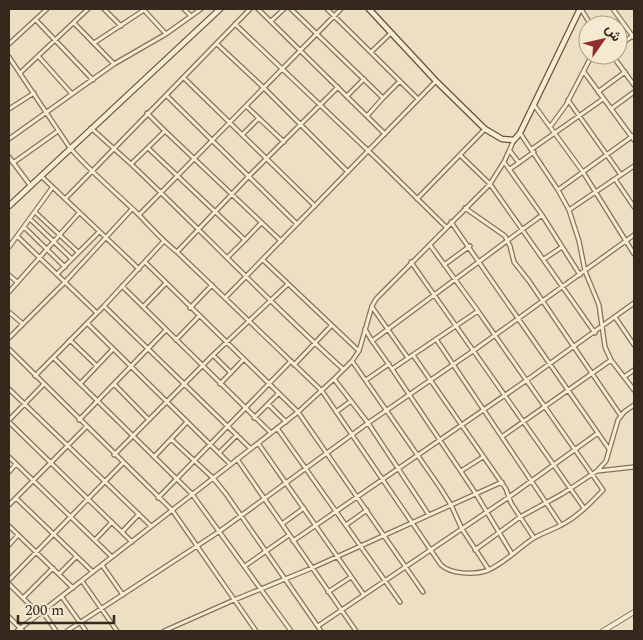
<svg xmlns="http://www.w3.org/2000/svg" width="643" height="640" viewBox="0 0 643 640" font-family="Spectral,Vazirmatn,serif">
<rect width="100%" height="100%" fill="#ecdfc2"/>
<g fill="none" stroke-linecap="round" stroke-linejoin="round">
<!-- minor casing -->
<g stroke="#85715a" stroke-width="5.5">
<path id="minor" d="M104,9L121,26
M143,9L166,34
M184,9L191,16
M258,9L385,134
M291,9L383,98L400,81
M327,9L418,99
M613,9L634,38
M579,10L581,9L591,25
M36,20L93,80
M271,21L284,9
M74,23L114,64
M235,24L379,161L446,227
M94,43L144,10
M9,44L47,9
M217,44L264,88L348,172
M618,46L634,35
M371,52L391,33
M612,55L634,85
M9,57L70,148C91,172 115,192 138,214C152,228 161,240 177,252L322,391L441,565C451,574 473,575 486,571C503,565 518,548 534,538C544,532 555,529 565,523C579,515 592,502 603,490L478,311L392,369L476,494L512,554
M39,57L72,94
M584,72L634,140
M20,73L88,9
M184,78L315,206
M598,92L625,72
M166,95L297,224
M347,96L364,79
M568,100L621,175
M534,105L583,172L634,254
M246,106L284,142
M9,109L34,93
M611,109L634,92
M367,116L383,98
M550,127L566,105L592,55
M91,128L131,164L165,131L147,113
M165,131L281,241
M520,133L558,190L569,210L579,241L585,271L599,305L605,347L611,360L634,390
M242,135L259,118
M9,139L114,64L166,34L201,9
M148,148L245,240L227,258
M532,149L603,99
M510,151L519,163
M460,155L490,184L595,333
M9,157L30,185
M504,162L542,215L580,275
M13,163L58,131
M131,164C203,232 270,303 343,369
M510,169L534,152
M41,176L139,269
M615,179L634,207
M558,190L634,135
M65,199L250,9
M417,199L485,129
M465,208L505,236L510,246L514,262L529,281L621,416
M569,210L634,166
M35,212L78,252
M139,215L341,9
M30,219L72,259
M451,222L609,449
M24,227L65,267
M17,236L97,313
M245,240L261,223
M430,245L478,311
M9,247L52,188
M177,252L249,176L338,87
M544,259L562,247
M263,260L359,351
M145,262L298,412L423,592
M411,262L584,508
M444,265L470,246
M57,274L99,232
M9,275L17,282
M122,286L271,433
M9,292L79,213
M226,297L436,81
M104,306L251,449
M143,307L166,283
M372,307L408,358
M190,308L212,285
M9,312L23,324
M615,317L634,345
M87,323L230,464
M365,329L372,341L392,369
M9,338L65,282L132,209
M436,339L561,525
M70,340L97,366
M176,340L199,316
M372,341L542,215
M9,349L172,510L256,631
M213,355L231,373
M413,355L506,489L511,503L534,538
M54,358L192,494L291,631
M352,361L439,486L451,505L462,529L489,570
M294,365L331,326
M35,376L104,306L163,242
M624,377L634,370
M334,379L368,423L429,515
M366,380L389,364
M80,384L113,349
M114,384L149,420
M220,384L243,360
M9,389L151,526
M268,404L286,422
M336,412L351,401
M254,418L278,394
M9,420L43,385
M79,420L166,330
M9,422L132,542
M277,428L400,602
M503,436L611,360
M171,439L213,478L226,494L321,631
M258,443L364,595
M219,453L237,435
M114,455L213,355L288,284
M9,457L112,557
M154,457L187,422
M237,459L356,631
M461,471L483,457
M598,471L634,467
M9,472L16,464
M16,498L93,572
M158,498L291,361
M9,505L86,427
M282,524L304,508
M346,525L367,510
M9,526L73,588
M122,532L139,514
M95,540L112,522
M293,541L527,380L634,303
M9,545L18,535
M475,550L520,517L562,494L597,471L606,461L618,420L624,412L634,405
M102,565L123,595
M245,566L289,535
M59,574L76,557
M9,580L123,463
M82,581L117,631
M9,584L39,614
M328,592L351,577
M62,597L86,631
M23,598L53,568
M43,612L56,631
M9,617L23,631
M318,626L509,497L598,433
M17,631L298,412L334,379L352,361L359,351L372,306L376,299L490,184L504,162L514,140
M67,631L220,531L368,423L473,351L634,235
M164,631L234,600L312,568L502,482"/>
</g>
<!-- tertiary casing -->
<g stroke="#85715a" stroke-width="6">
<path id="tertiary" d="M603,631L634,612"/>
</g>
<!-- secondary casing -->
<g stroke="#67523d" stroke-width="7">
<path id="secondary" d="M369,9L436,81L485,129L502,139L514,140L520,133L580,9
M9,206L220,9"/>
</g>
<!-- minor -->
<use href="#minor" stroke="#f7edd5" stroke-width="3"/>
<!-- tertiary -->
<use href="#tertiary" stroke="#f7edd5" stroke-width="4"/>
<!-- secondary -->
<use href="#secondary" stroke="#f7edd5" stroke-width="4.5"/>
</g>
<!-- border -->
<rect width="643" height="640" fill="none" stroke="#35291e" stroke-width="20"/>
<!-- north arrow -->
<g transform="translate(603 40) rotate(56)"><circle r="24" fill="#f4ead1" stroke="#a89d89"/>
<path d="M0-4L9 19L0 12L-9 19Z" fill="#922d2e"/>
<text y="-8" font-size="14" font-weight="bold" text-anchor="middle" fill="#35291e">ش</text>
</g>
<!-- scale -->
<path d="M18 615v8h96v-8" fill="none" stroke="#35291e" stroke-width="2.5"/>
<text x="25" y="615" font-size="15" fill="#35291e" stroke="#f4ead1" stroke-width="4" paint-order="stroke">200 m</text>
</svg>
